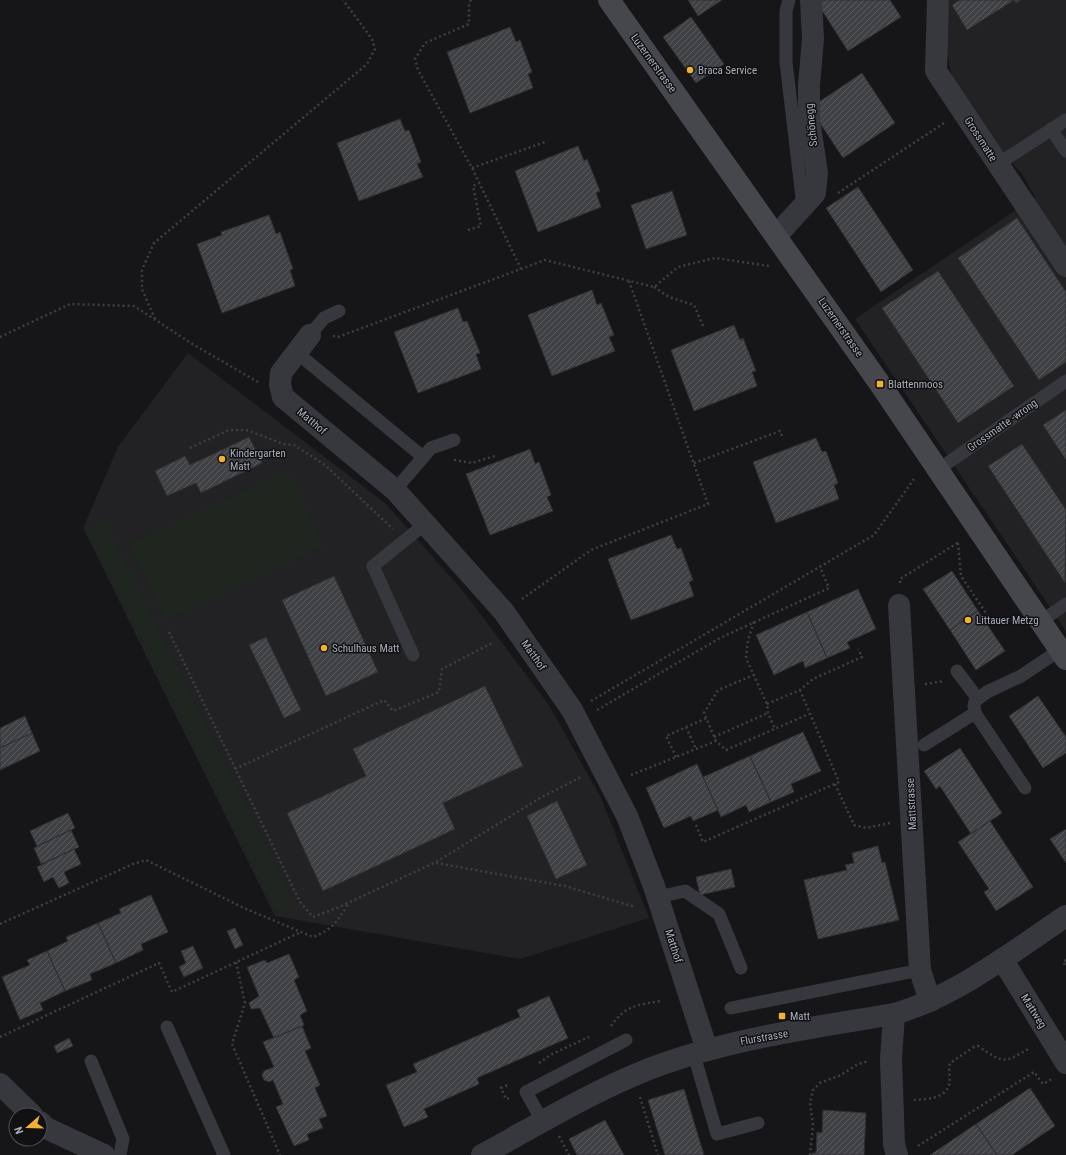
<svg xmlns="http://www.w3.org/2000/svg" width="1066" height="1155" viewBox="0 0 1066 1155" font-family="'Roboto Condensed',sans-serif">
<defs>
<pattern id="building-hatch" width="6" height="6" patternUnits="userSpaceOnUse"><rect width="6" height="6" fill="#404145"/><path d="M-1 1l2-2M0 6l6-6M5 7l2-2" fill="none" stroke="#595a5e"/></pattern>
</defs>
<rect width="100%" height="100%" fill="#161618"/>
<!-- built -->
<path fill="#222225" d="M945,0H1066V631L855,319L1035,197L1022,174L1000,149L952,77L943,35Z
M188,353L385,503L463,591L549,705L601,798L649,918L520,959L275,916L83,528L118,447Z"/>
<!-- pitch -->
<path fill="#1e261f" d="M289,470L324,546L166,620L130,544Z
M105,521L294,905L278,913L88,529Z"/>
<!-- building -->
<path fill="url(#building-hatch)" stroke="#303034" d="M688,0H722L698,16Z
M817,0H890L901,17L848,51L816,1Z
M960,0H1021L1016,3L1014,0L967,30L952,5Z
M691,17L724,64L696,83L663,37Z
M510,27L516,42L520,40L532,72L528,74L533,88L470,113L447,52Z
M862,73L895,123L843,158L810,108Z
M400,119L405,131L409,130L421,162L417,164L423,177L359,201L337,143Z
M578,146L584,161L587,159L600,191L596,193L601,207L538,232L515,171Z
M858,187L913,270L881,292L826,208Z
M672,191L687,235L646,249L631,205Z
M269,215L276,234L280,232L293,269L290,270L295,286L222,313L197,244L222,235L221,232Z
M1017,218L1066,292V362L1039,380L958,258Z
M938,271L1014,386L958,423L882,308Z
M592,290L597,305L601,303L614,335L609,337L615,351L552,376L528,315Z
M458,308L463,322L467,321L480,353L476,354L481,369L418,393L394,332Z
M734,325L740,340L743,338L756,371L752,372L757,386L694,411L671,350Z
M1066,410V460L1043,425Z
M249,437L262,463L201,493L196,483L167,496L155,471L185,456L190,465Z
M816,438L822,452L826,451L838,483L834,485L839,499L776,523L753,462Z
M1022,444L1066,510L1065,583L988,466Z
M530,449L535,464L539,462L551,495L547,497L553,511L490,535L466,474Z
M671,535L677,549L681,548L693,580L689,582L694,596L631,620L608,559Z
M952,571L978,611L950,630L923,589Z
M334,576L378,672L326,696L282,600Z
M858,589L876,629L847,642L850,648L827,658L807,612Z
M978,611L1005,651L976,670L950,630Z
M807,612L827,658L805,668L803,661L774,675L756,635Z
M266,637L301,710L284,718L249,645Z
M485,686L523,766L443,803L455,829L323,891L287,813L366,776L353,749Z
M1038,696L1066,737V753L1043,768L1009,716Z
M25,716L32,733L0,748V728Z
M803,732L821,771L791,784L794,792L771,802L750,756Z
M32,733L40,751L0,770V748Z
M960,748L1002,813L971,834L940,786L936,789L924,771Z
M750,756L771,802L749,812L746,805L721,817L703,777Z
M697,764L718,810L693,821L691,816L664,828L646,788Z
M557,801L587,865L556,879L527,816Z
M68,813L75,828L37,846L30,831Z
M990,821L1033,887L996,911L984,892L989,889L958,842Z
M1066,829V863L1050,839Z
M71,830L79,847L41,864L34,848Z
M878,846L882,863L885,862L899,920L818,939L804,880L847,870L845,865L854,863L852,853Z
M74,849L81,864L64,872L69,883L59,888L53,877L44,882L37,867Z
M731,869L735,887L700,895L696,877Z
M151,895L168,932L141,944L143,950L116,963L98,923L121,913L119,909Z
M98,923L116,963L90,974L92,980L65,991L47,951L68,941L66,937Z
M235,928L243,945L235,949L227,931Z
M193,946L203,968L184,977L179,967L186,963L181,951Z
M47,951L65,991L40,1003L43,1010L20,1020L2,977L30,965L27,960Z
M289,954L299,977L294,980L307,1011L300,1015L304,1025L274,1038L260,1008L251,1009L249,1003L259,996L247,967L265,960L267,963Z
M549,996L568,1038L477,1078L479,1084L424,1109L428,1117L404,1127L386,1085L417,1072L413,1064L520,1017L517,1010Z
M302,1026L311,1048L305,1051L320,1085L315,1088L327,1116L319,1119L323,1128L307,1134L309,1140L294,1146L276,1107L283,1104L273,1080L269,1082L264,1080L262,1075L264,1071L274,1067L263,1042Z
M69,1038L73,1046L57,1053L54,1046Z
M1030,1088L1055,1126L1012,1155H997L976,1124Z
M684,1089L704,1155H665L648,1100Z
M823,1110L866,1113L864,1155H812V1153H816L817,1132L822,1133Z
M605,1120L624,1155H577L569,1139Z
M976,1124L997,1155H930Z"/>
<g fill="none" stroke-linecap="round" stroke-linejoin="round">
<!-- path -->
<path stroke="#3d3f44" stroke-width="2.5" stroke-dasharray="2 3" stroke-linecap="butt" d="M471,0L469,4V24L425,43L415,59L418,70L472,168L521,269
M472,168L545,142
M838,193L944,123
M468,230L481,226L473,186L479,183
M654,287L669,297L694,305L703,326
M155,319L142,289V270L154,243L367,64L375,49L372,39L343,0
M333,336L338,337L545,260L654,287L678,267L715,258L769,266
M0,337L70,304L134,306L194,345L258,382
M190,448L229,430H246L284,444L294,445L325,465L393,529
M454,460L472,463L495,456
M694,463L780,431L783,439
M958,543L961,576L992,622L1012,620
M900,583V579L959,542
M522,599L591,550L708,504L629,281
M754,622L748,640L746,658L767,704L768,713L775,729
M169,632L300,902L313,917L337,908L436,862L540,798L581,777
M925,684L944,681
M591,701L874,535L914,479
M767,704L800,690L813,679L862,657L858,649
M597,710L720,638L829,588L820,567
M686,727L696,749
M714,737L768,713
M716,741L704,713L718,690L754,675
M676,757L666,736L707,718
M235,769L384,700L393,711L439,692L442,669L494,642
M631,775L716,741L726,750L809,714
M835,784L854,825L866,828L890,823
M696,825L703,842L839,782L800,690
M436,863L565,886L635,907
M0,924L133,864L146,860L244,908L313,937C332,930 338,921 348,904
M1066,960L1063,962L1066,967
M236,962L245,1003L232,1044L280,1155
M611,1026C626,1005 637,1005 661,1001
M0,1037L159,963L172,992L301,932
M539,1063L552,1054L589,1037
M640,1097L658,1155
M509,1098L506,1099L501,1088L510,1084
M914,1100C926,1099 945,1099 949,1085C951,1078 948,1070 950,1063L974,1047L978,1046C1005,1064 1002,1064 1030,1048
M559,1136L569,1155
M918,1146L1034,1072L1043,1084L1052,1079
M810,1155L813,1126L810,1103L813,1090L820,1083L841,1075L858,1064L869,1061"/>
<!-- service -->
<path stroke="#37383d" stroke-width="13" d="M789,0L786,11V62L803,206
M1051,129L1066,151
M998,164L1066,120
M310,335L324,318L339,311
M296,352L423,457
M939,469L1066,381
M395,490L431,448L454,440
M1041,621L1066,604
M413,655L373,566L425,524
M957,671L978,699
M924,745L975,713
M1025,788L975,713L974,706L975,701L987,692L1021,676L1060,650
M658,897L685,891L719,914L741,968
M731,1008L920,970
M167,1027L224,1155
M694,1055L717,1134L758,1123
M91,1061L123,1139L120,1155
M543,1122L526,1092L626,1040"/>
<!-- minor -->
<path stroke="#37383d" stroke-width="22" d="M938,0L936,71L1066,266
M777,235L815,193L817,173L809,119V85L813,39L811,0
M310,335L281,373L280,385L283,397L395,490L504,612L572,710L627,816L654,886L707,1050
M899,605L920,970L930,1001
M1002,959L1066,1063
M894,1014L891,1059L894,1144L897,1155
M0,1084L32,1115
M40,1122L46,1128L104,1155"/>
<!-- tertiary -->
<path stroke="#37383d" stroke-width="22" d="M482,1155C537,1125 591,1092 649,1069C727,1039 811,1028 894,1014C954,997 1014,951 1066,916"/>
<!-- secondary -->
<path stroke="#45474d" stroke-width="22" d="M609,0L880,384L1066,659"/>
</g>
<!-- markers -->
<g fill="#f2b134" stroke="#111113" stroke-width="1.5">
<circle cx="690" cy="70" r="4"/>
<rect x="876" y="380" width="8" height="8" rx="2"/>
<circle cx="222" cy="459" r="4"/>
<circle cx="968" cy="620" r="4"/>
<circle cx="324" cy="648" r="4"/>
<rect x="778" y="1012" width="8" height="8" rx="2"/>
</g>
<g text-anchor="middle" stroke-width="3" stroke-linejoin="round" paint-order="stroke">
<!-- street labels -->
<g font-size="11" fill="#a8adb8" stroke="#111113">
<text transform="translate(654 63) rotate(54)" y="4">Luzernerstrasse</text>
<text transform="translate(811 125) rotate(-96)" y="4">Schönegg</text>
<text transform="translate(981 139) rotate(57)" y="4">Grossmatte</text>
<text transform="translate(841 327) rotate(55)" y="4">Luzernerstrasse</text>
<text transform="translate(312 421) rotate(40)" y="4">Matthof</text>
<text transform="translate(1002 425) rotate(-35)" y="4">Grossmatte -wrong</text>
<text transform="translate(534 655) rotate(55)" y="4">Matthof</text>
<text transform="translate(911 804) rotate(-93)" y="4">Mattstrasse</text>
<text transform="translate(674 946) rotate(72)" y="4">Matthof</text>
<text transform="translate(1034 1011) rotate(58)" y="4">Mattweg</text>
<text transform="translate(764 1037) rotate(-10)" y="4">Flurstrasse</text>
</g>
<!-- poi labels -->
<g font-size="11" fill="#a8adb8" stroke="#111113" text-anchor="start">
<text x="698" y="74">Braca Service</text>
<text x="888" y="388">Blattenmoos</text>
<text x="230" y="457">Kindergarten<tspan x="230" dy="13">Matt</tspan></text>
<text x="976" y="624">Littauer Metzg</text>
<text x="332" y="652">Schulhaus Matt</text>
<text x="790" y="1020">Matt</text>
</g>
</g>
<!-- north arrow -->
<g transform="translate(28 1127) rotate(250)"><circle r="19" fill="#111113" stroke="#4d4f55"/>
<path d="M0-3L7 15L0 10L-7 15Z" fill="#f2b134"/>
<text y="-6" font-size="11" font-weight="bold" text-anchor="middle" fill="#a8adb8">N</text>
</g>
</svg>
